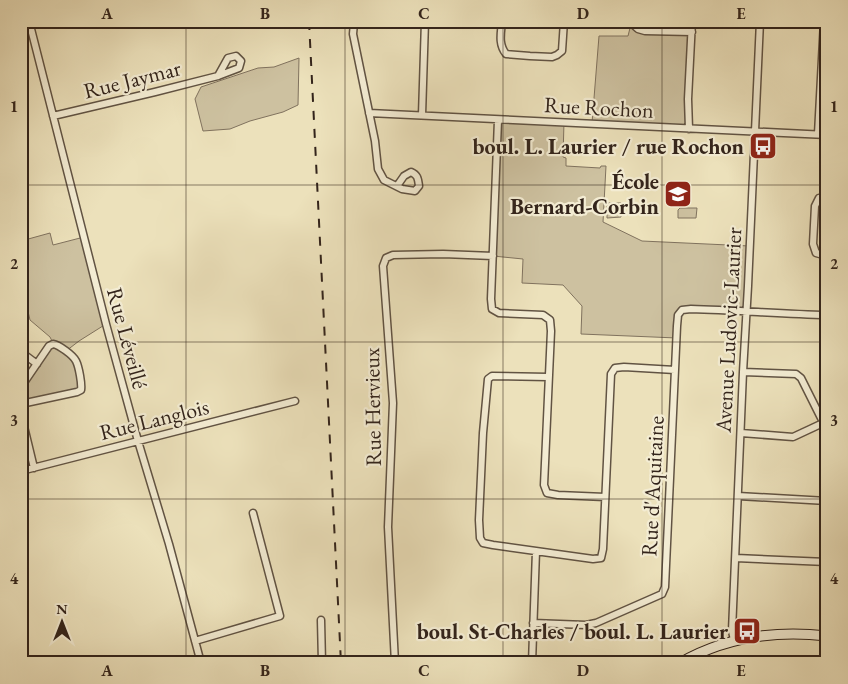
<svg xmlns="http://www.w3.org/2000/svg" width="848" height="684" viewBox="0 0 848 684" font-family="'EB Garamond',serif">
<rect width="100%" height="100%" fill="#ece1bb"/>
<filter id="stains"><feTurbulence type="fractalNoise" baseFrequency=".004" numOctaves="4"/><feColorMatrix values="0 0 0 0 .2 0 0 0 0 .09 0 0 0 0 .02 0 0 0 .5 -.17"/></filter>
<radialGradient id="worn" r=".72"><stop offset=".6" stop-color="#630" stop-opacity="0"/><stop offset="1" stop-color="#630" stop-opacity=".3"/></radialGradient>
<!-- green -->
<path fill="#cdc1a0" stroke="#80725e" d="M631,24L638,29L691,32L688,129L592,123L599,36H628Z
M299,58L298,105L283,112L250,121L230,129L203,131L195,99L201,87L258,68L274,67Z
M498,120L564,122L563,157L566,158V166L600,168L601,166H606L603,222L642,241L750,246L747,311L691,309L678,316L677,338L581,334L582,306L563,285L522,283L523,259L493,256Z
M607,203H621V217L607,218Z
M680,208H697L696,218H678V210Z
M50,233L53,245L84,237L106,324L79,341L66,351L76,360L81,390L21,404V387L53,343L50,337L30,320L21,282V241Z"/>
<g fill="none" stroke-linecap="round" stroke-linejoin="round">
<!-- minor casing -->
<g stroke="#615343" stroke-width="9">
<path id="minor" d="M29,21L106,324L138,441L169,544L201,663
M357,21L354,23L353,34L375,141L378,169L384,180L402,189L415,191L419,186C418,179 418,175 411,172L404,176L397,186
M502,21C501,33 498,44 506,54L530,56L552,57L557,55L562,51L564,21
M629,21L638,29L645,31L692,32
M21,29L30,27
M369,113L827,135
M422,115L425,21
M53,116L155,92L218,76L239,68L241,61L236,56L228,58L218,76
M498,120L491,299L492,309L499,313L543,315L550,320L551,331L544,485L547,493L558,495L605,497
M689,129L688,99L692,21
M818,134L824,21
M827,196L819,198L815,206L813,244L816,253L827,256
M21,352L37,364
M743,372L796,374L801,378L827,430
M548,377L492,376L488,379L483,433L479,520L480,538L483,543L493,545L593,559L601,558L603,549L611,374L615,368L624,367L675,370
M21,387L49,346L53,344C59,345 73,355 76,361C79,367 82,384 81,390L77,392L21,404
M21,414L34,468
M741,433L793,437L823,423
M21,471L295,401
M738,496L827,501
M736,558L827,562
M321,620L322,663
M533,623L586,625L596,623L662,594L665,587L677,326L678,315L682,310L691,309C736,310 781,314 827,315
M734,640L732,631L743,372L748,286L760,21
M195,641L280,616L253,513
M395,663L388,527L393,403L383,266L386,258L393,255L443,254L493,256
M532,663L536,551"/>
</g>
<!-- secondary casing -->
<g stroke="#33241b" stroke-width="11">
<path id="secondary" d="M680,663C725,637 775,630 827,636"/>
</g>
<!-- minor -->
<use href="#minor" stroke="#f3ecd3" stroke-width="6"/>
<!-- secondary -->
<use href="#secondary" stroke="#f3ecd3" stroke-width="9"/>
<!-- rail -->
<path stroke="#33241b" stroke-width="2" stroke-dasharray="9 9" stroke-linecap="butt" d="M309,21L341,663"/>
</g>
<!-- grid -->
<path fill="none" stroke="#33241b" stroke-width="1" stroke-opacity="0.55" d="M186,21V663M345,21V663M503,21V663M662,21V663M21,185H827M21,342H827M21,499H827"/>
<!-- icons -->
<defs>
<g id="bus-square" transform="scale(1.4375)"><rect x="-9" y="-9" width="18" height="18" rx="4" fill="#8f2418" stroke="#f3ecd3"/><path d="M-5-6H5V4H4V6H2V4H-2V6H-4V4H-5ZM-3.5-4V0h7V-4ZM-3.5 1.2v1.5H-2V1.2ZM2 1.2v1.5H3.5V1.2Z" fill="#fff"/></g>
<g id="school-square" transform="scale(1.4375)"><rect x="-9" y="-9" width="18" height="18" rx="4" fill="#8f2418" stroke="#f3ecd3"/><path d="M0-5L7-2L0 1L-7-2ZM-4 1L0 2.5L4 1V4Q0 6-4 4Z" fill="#fff"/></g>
</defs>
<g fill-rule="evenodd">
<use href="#bus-square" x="763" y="146"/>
<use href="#school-square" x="678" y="194"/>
<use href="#bus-square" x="747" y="631"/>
</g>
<g text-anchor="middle" stroke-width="4.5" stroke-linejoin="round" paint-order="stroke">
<!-- street labels -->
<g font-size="22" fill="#33241b" stroke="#f3ecd3">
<text transform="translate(132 79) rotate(-14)" y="8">Rue Jaymar</text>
<text transform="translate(599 107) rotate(3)" y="8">Rue Rochon</text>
<text transform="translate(728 330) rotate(-87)" y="8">Avenue Ludovic-Laurier</text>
<text transform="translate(128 338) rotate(75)" y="8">Rue Léveillé</text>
<text transform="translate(372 407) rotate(-91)" y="8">Rue Hervieux</text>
<text transform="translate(154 419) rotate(-14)" y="8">Rue Langlois</text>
<text transform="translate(652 486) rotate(-87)" y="8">Rue d'Aquitaine</text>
</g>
<!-- poi labels -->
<g font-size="22" font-weight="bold" fill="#33241b" stroke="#f3ecd3" text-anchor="end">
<text x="744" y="154">boul. L. Laurier / rue Rochon</text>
<text x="659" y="189">École<tspan x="659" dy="25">Bernard-Corbin</tspan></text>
<text x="728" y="639">boul. St-Charles / boul. L. Laurier</text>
</g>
</g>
<!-- margin -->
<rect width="848" height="684" fill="none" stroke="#ece1bb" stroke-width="55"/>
<!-- north arrow -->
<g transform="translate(62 622)" stroke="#f3ecd3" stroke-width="4" paint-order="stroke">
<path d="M0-4L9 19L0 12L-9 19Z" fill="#33241b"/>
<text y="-8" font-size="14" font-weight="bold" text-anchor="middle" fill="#33241b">N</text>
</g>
<rect x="28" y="28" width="792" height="628" fill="none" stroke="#33241b" stroke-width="2"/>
<g font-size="16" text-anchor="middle" font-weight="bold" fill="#33241b">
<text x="107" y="19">A</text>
<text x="265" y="19">B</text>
<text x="424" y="19">C</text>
<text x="583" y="19">D</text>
<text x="741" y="19">E</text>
<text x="14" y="112">1</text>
<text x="834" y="112">1</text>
<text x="14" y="269">2</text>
<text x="834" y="269">2</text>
<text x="14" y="426">3</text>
<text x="834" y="426">3</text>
<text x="14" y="584">4</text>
<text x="834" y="584">4</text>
<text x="107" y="676">A</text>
<text x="265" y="676">B</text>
<text x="424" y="676">C</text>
<text x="583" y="676">D</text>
<text x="741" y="676">E</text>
</g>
<rect width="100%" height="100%" filter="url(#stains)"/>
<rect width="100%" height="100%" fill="url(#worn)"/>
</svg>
